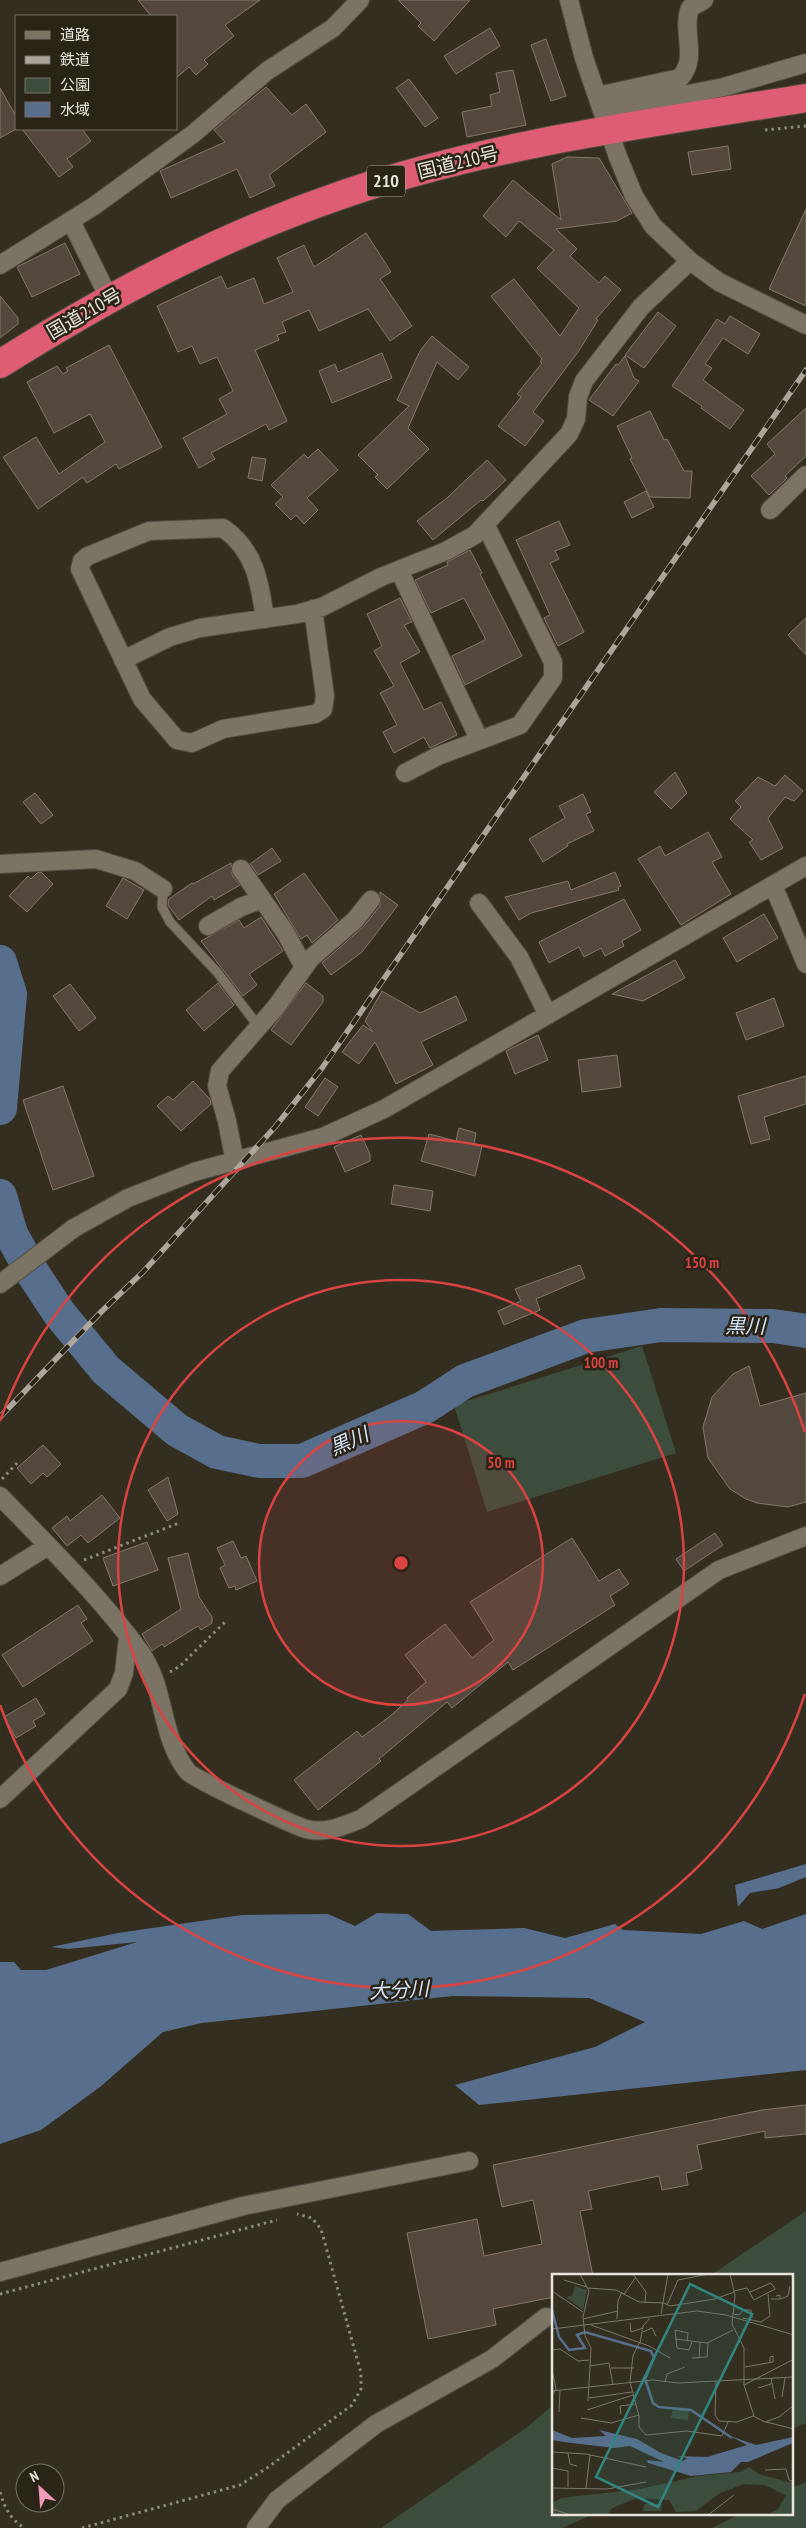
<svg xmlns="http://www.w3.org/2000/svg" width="806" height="2528" viewBox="0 0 806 2528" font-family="'PT Sans Narrow','Noto Sans JP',sans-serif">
<rect width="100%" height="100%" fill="#342e21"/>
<!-- green -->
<path fill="#3d4d3d" d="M642,1346L676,1453L487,1512L454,1405Z
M806,2211V2423L792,2429V2276L711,2275Z
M553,2405L554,2514H594L562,2528H381L526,2428Z
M806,2482V2528H712L740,2514H792V2488Z"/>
<!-- water -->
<path fill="#576f8c" d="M806,1864V1877L779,1888L750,1893L738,1907L735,1885Z
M377,1913L408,1914L431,1931L524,1928L565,1938L615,1924L623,1930L701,1934L744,1921L762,1929L806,1914V2070L479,2105L455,2085L595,2047L645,2022L589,1998L453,1996L202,2023L163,2032L100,2087L41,2130L0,2144V1962H14L21,1970H46L137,1942L68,1949L51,1947L118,1933L242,1915L328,1914L355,1926Z"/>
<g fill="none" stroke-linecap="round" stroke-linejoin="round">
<!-- river -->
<path stroke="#576f8c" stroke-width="34" d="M0,962L10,994L0,1108
M0,1196L11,1234L32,1272L59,1313L106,1370L177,1430L217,1452L259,1461H302L425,1407L465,1381L586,1336L661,1325L773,1326L806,1331"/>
</g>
<!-- building -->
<path fill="#53483d" stroke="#85786c" d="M138,0H260L225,25L234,36L204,60L208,64L196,75L189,67L176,78V16H151Z
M398,0H470L434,41L418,26L421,23Z
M490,28L500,46L456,74L444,56Z
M546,39L566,96L551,101L531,45Z
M513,70L526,125L467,137L462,112L492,106L490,95L500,92L496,73Z
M409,79L438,118L425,127L396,88Z
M266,87L292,115L306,104L326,132L269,175L275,186L250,198L237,169L171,198L160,171L225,142L214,130Z
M0,88L16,116V129L0,138Z
M22,129H82L91,141L67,159L73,167L59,177Z
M728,146L731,169L692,175L688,152Z
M567,157L599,158L632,213L617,221L556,229L577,249L570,256L599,283L605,276L621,290L596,319L598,320L578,352L533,412L544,421L525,446L498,426L521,397L517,394L542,363L540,362L542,359L491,296L514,279L560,336L579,308L537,268L554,250L519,221L506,237L483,216L513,180L561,220L552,164Z
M806,209V306L769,289Z
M366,233L391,272L380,279L412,326L390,341L368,309L319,331L309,310L282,322L286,332L277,335L279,340L255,350L287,421L269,430L266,424L211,453L215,459L199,468L183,438L227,414L219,399L233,391L217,357L200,364L192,346L178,352L157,306L221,276L227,289L254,278L264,304L293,292L277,258L304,245L314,267Z
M65,243L80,274L32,297L17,267Z
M0,296L18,318V324L0,338Z
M658,312L676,326L644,368L625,355Z
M730,316L760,334L748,354L723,338L705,364L712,368L703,380L744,410L730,429L701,408L702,406L672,386L717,319L725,324Z
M432,336L469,367L458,380L437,362L408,428L429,449L387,489L375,477L378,475L358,455L409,406L397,400L420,351Z
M109,345L162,447L119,469L116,464L87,483L83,477L38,509L3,457L36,437L59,474L105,442L90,414L54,433L27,382L57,366L63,374L68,371L66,368Z
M382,353L392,378L332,403L319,371L335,364L338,372Z
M625,356L634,378L639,381L613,416L589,400L616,364L618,365Z
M806,408V456L785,476L787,478L769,495L751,476L775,454L767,444Z
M650,411L664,440L667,439L684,471H692L690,498L650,497L630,459L632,458L617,426Z
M318,449L338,470L307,498L318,510L304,524L296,515L291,520L275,504L283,497L271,485L304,454L308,458Z
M252,457L266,459L262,481L248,478Z
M487,460L506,480L483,501L481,500L433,540L417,521L447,498Z
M646,491L654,507L632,518L624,502Z
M559,521L570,545L555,551L559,559L550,563L584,632L558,646L544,618L550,615L516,540Z
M470,550L482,573L480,574L522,656L465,685L452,656L485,640V638L464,598L431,613L415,580L448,565L447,562Z
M400,598L412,622L404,625L420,652L400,663L424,710L441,702L457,735L430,748L424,737L394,753L383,732L397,725L380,693L394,686L374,651L382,646L367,614Z
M806,618V655L788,635Z
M675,772L687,793L671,809L654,792Z
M785,775L803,791L794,801L785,797L768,818L783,848L761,860L749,842L753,840L730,819L741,807L735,801L758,777L775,786Z
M35,793L53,815L41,824L23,802Z
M583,794L591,812L586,814L594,831L567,844L568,846L543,862L529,839L565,818L559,806Z
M708,832L722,857L712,862L731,894L681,925L638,859L660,846L665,856Z
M272,848L281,861L258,875L250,864Z
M231,863L232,875L240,885L214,900L212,896L179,920L168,905L169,899L192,883L193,884Z
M41,872L53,884L27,912L9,896L28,876L31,879L37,873Z
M615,872L621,886L618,887L619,890L531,913L519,920L505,897L568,881L571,890Z
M304,873L338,920L312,943L307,935L301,939L274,894Z
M123,878L144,890L127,919L106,906Z
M380,892L398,905L362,952L331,975L322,963L363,927L380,906Z
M624,899L641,930L622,941L624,946L605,956L601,948L584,957L579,947L549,963L539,942Z
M764,914L778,938L737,962L723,938Z
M261,917L283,951L249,974L257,985L243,996L201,941L239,920L244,928Z
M675,960L685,978L643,1001L612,994Z
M218,983L234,1005L204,1031L186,1010Z
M306,983L323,996V1002L291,1045L271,1030Z
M70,984L96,1018L79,1031L53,996Z
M382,991L420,1013L456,996L467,1020L421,1042L433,1065L396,1084L375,1042L359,1064L342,1052L363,1025L373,1032L365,1021Z
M774,998L784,1026L746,1040L736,1013Z
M538,1035L548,1060L515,1074L506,1051Z
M617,1055L621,1087L582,1092L578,1060Z
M806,1076V1104L764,1117L770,1139L751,1144L738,1096Z
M325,1078L338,1087L318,1116L305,1107Z
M193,1081L210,1099L211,1104L181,1131L157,1106L168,1096L173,1100Z
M63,1086L94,1176L53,1190L23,1100Z
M459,1128L476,1133L474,1144L482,1146L475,1176L421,1161L429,1134L456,1141Z
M361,1135L370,1154V1161L345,1172L334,1147Z
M394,1185L433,1191L430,1211L391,1204Z
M580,1265L585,1278L536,1299L540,1310L504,1325L498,1311L521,1301L515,1289Z
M749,1366L760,1406L806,1393V1502L788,1507L757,1503L746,1499L730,1489L708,1458L703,1427L712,1397L733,1374Z
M43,1445L61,1464L47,1477L43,1473L31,1484L17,1468Z
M168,1477L178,1514L167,1521L148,1490Z
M102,1495L120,1518L88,1543L81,1535L67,1546L52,1528L67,1516L70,1521Z
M715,1533L723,1545L684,1571L676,1559Z
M572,1538L599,1581L619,1569L629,1584L610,1596L615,1605L513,1670L508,1662L452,1708L447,1702L379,1759L381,1761L318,1810L294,1780L357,1731L362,1737L389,1717L408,1700L407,1698L426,1682L405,1655L445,1624L472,1658L494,1640L470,1602Z
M233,1541L241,1558L246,1556L257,1581L236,1590L235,1586L229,1588L220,1568L225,1565L217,1548Z
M147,1542L158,1570L113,1586L103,1558Z
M188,1553L199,1597L212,1617V1623L201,1630L198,1626L164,1647L162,1644L152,1651L142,1634L181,1609L168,1558Z
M78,1605L87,1619L81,1623L93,1641L23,1687L2,1655Z
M36,1698L45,1714L33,1721L36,1726L16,1738L4,1717Z
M806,2105V2134L765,2138V2131L697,2145L702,2169L686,2173L688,2185L662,2190L659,2176L588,2191L592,2209L580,2211L593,2276H554V2297L493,2309L496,2325L428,2339L407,2233L477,2219L484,2256L542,2244L533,2200L502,2207L493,2165L762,2110Z"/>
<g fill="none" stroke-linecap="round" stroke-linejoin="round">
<!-- lane casing -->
<g stroke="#514c41" stroke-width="11">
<path id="lane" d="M163,889L162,907L170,922L217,972L259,1027"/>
</g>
<!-- street casing -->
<g stroke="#514c41" stroke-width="20">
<path id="street" d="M569,0L584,58L618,157L634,196L653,226L690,261L719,282L806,325
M597,96L680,78C699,57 681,32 690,8L704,0
M602,111L724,87L806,63
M71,221L109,298
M0,265L94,206L193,134L267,71L333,28L360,0
M770,510L806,475
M399,570L479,739
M265,619C260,583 255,550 223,528L149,531L88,556L82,561L80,569L142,699L177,740L192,743L223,729L315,714L323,709L325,696L313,609
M123,660L170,637L200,628L297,614L322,607L381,577L446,551L475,535L569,434L576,419L578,397L584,381L641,307L690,261
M405,773L438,756L520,725L553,678V662L485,524
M0,864L96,859L135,871L163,889
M241,869L285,932L304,967
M773,885L806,964
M479,903L519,957L548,1015
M208,926L241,907L262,899
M235,1162L227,1121L217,1086L220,1071L276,1007L310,959L355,920L371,900
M0,1284L74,1228L128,1198L194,1172L323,1137L384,1109L806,866
M0,1496C49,1547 100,1596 141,1653C166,1689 160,1737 188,1772C192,1778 295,1826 306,1829C326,1834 343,1826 361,1819L719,1570L806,1536
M0,1576L48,1546
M0,1799L118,1689L124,1673L128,1637
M0,2272L243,2206L469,2161
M256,2528L277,2500L376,2424L492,2359L546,2317"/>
</g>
<!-- highway casing -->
<g stroke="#514c41" stroke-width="30">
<path id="highway" d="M0,364C113,293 220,236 347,193C495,143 652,123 806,98"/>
</g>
<!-- path -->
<path stroke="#8e897e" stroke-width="3" stroke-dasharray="2.5 4" stroke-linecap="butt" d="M765,130L806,126
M2,1479L20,1460
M84,1560L179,1523
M170,1672L180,1666L225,1622
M0,2294L277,2220
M0,2492C5,2509 10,2518 24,2528
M82,2528L240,2485L267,2468L352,2405L361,2389V2373L321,2229L312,2218L297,2214"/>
<!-- lane -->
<use href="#lane" stroke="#7b7364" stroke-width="9"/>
<!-- street -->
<use href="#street" stroke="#7b7364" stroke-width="18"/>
<!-- highway -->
<use href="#highway" stroke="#de5d73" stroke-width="28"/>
<!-- rail casing -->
<g stroke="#aba59c" stroke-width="5.5">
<path id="rail" d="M0,1417L102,1311L143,1272L275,1127L322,1068L806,370"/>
</g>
<!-- rail -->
<use href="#rail" stroke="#2a2417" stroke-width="4" stroke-dasharray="11" stroke-linecap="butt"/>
</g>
<!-- distance rings -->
<circle cx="401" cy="1563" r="142" fill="#d94443" fill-opacity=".12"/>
<g fill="none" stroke="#d94443" stroke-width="2.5">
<circle cx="401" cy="1563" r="142"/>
<circle cx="401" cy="1563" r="283"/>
<path d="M805 1694A425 425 0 0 1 0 1705M0 1421A425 425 0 0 1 805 1432"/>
</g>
<g text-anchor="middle" stroke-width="5" stroke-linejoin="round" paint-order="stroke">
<!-- shield labels -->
<rect fill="#2a2417" stroke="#b0aaa1" stroke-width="1" x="367" y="165.5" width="38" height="31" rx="4"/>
<g font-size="18" font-weight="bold" fill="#e9e4dc">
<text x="386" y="187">210</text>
</g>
<!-- street labels -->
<g font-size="19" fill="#e9e4dc" stroke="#2a2417">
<text transform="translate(458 162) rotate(-14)" y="7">国道210号</text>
<text transform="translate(84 313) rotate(-30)" y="7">国道210号</text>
</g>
<!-- water labels -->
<g font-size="20" font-style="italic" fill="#d3e3f8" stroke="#2a2417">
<text transform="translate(745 1326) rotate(1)" y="7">黒川</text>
<text transform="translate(349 1441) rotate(-24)" y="7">黒川</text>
<text transform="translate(399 1990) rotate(-3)" y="7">大分川</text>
</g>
</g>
<!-- overview -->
<g transform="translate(552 2274)">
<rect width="241" height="241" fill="#342e21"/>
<path d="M23,12L35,16L31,36L14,23L20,22ZM121,134L137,137L136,146L119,144ZM197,193L209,201L241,209V241H215L226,235L234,221L212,211L192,210L168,219L144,237L124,238L117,226L85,224L60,234L55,241H0V229L9,224L88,215L146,202L188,198ZM92,230H110L109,237H91Z" fill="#3d4d3d"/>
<path d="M0,156L20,164L54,162L47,156L85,165L109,179L131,187L135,184L124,182L155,183L195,171L178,162L204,171L241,163V169L196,188H189L179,198L139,202L96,189L95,186L112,188L78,172L62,174L12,168L0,166Z" fill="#576f8c"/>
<path fill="none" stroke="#576f8c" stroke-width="2.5" d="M0,36L7,63L17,76L33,74L25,61L33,58L99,77L102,84L93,105L101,129L107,133L139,136L180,164"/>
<path fill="none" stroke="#7c776c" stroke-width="1" d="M28,0L37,17L31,43L33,62L39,74L36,127M81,0L94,18L93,29M178,0L183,22L180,50L192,74V111L202,142M12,6L35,13M36,14L64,16L87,28L112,29L118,32L163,25L182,18M0,17L31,38M182,17L195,14L202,26L223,15L219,9L198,18M72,20L84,3M219,25H228V21L224,22M228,25L236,22L238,12M115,31L126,6L157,0M109,40L116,0M180,40L187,41L191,36H199L200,44M191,44L209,48L218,42L216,20M31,45L66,37M65,45L66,27L70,18M78,49L79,58L91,54M39,51L97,72L118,84M0,55L145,37L174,41L242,61M91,58L100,54L104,62M123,65L155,69L181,56M135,67L136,59L123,56L125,74L137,76L140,68M87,69L81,82L78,108L87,142V153L94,161L135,157L170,162L176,148M88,69L91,52L98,44M0,76L8,75L26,87L37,86M140,84L155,83L156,68M147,84L148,68M38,92L57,89L61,111M193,93L221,88V82L218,83V88M59,94H82M0,96L4,115L0,122M164,107L163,141L167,147L185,148L201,142L213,148L227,143L242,131M113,108L115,100L133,93M220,109L223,125M192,111L242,85M206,114L219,110L220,104M0,117L101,106L126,109L242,103M230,123L233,104M37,124L80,118M35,136L81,121M7,138L8,117M69,140L68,132L84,130M29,144L59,149L87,141M214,148L242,155M0,178L34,180L94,193M16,179L18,190L25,192M0,194L16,197V213M213,196L234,195L237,206L242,208M0,214L55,215L94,208M34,214L38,181M0,235L19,241M156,241L182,221"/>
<path fill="#30867e" fill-opacity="0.15" stroke="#30867e" stroke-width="2.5" d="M138,10L200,40L106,233L44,203Z"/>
<rect width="241" height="241" fill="none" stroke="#e9e4dc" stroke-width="2.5"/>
</g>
<circle cx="401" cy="1563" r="8" fill="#d94443" stroke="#2a2417" stroke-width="2.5"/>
<g font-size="15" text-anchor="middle" font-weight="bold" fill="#d94443" stroke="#2a2417" stroke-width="5" stroke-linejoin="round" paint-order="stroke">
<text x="702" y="1268">150 m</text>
<text x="601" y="1368">100 m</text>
<text x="501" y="1468">50 m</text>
</g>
<!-- legend -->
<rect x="15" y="15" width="162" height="115" fill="#2a2417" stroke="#767166"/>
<rect x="25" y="31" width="25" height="8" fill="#7b7364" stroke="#767166"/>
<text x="60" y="40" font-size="15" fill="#e9e4dc">道路</text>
<rect x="25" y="56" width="25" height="8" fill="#aba59c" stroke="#767166"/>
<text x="60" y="65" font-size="15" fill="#e9e4dc">鉄道</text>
<rect x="25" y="78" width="25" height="15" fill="#3d4d3d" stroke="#767166"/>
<text x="60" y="90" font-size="15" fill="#e9e4dc">公園</text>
<rect x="25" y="102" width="25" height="15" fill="#576f8c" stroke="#767166"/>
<text x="60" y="115" font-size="15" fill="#e9e4dc">水域</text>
<!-- north arrow -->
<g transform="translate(40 2488) rotate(334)"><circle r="24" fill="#2a2417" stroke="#767166"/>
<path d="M0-4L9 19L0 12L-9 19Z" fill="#ef9ab9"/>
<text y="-8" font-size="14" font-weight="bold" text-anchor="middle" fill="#e9e4dc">N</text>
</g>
</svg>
